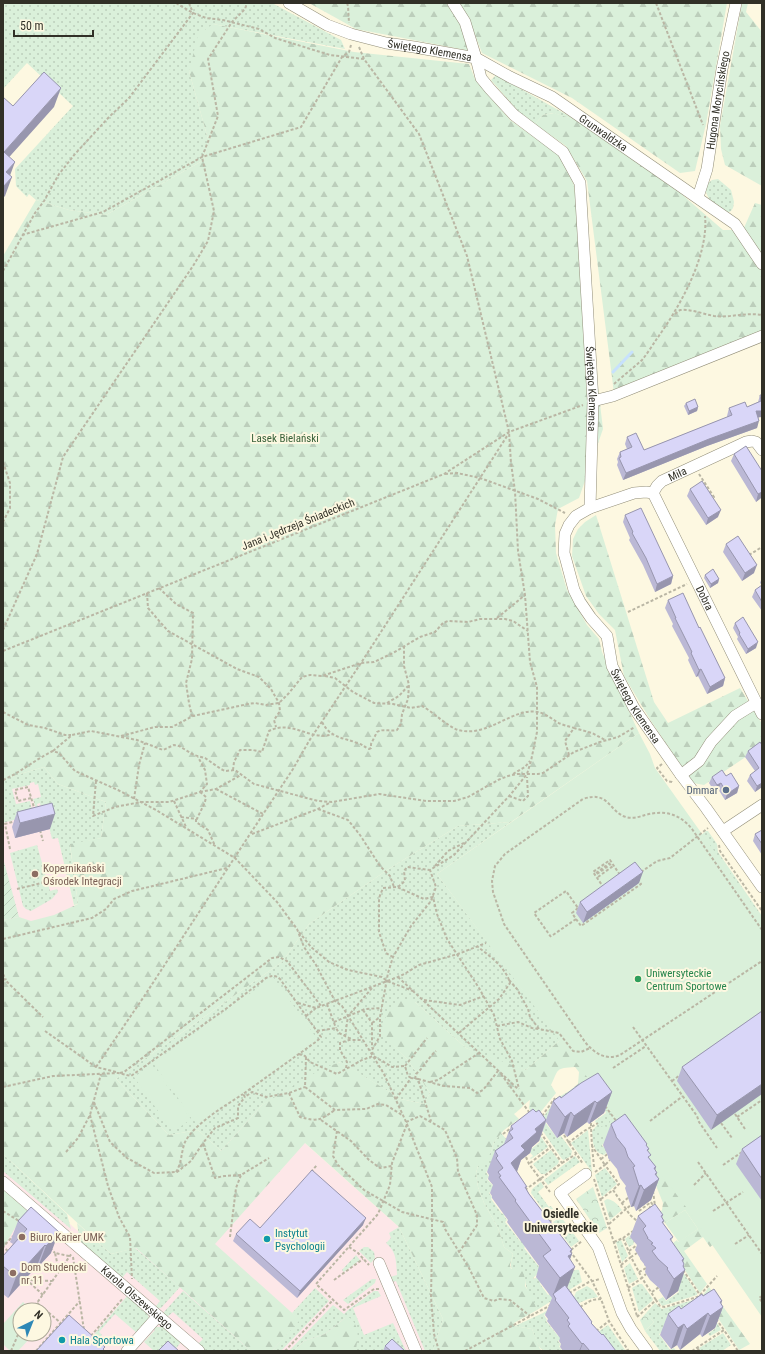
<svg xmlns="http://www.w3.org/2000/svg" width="765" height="1354" viewBox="0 0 765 1354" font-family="'Roboto Condensed',sans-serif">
<defs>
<pattern id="grass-dots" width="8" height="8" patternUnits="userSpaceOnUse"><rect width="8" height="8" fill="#daf0da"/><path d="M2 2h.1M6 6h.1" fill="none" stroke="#bccebb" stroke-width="1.8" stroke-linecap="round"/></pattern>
<pattern id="forest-firs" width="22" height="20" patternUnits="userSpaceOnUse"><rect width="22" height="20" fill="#daf0da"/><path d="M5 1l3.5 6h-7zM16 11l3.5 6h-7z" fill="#bccebb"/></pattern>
<pattern id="park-crowns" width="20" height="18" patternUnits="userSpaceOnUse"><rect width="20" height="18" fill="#daf0da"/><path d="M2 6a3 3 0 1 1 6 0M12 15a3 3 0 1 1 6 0" fill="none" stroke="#bccebb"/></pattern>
<pattern id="garden-furrows" width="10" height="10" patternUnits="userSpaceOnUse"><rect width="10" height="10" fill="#daf0da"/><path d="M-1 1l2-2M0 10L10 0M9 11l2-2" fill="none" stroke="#bccebb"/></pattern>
</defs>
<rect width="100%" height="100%" fill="#fdf8e1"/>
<!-- education -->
<path fill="#fde7e8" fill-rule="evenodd" d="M42,768L77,919L3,936V783Z
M262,1105L399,1227L433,1351H3V1164L118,1267ZM20,1310H44V1334H20Z"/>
<!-- grass -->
<path fill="url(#grass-dots)" d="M3,3H272L341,40L345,49L213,24L189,71L208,139L204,160L106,215L69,210L36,200L29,194L27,197L16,186L15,169L73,106L27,63L3,89Z
M496,75L576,120L553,113L543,115L535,124L519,112L491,80Z
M718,179L731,190L734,202L733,208L731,211L725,214C715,205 706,200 705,186L712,180Z
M44,767L58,784L106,802L101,838L70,845L78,904L74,905L58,838L52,839L45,809L41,807L40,803L37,804L38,809H36L33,799L41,797L38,784L35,785L34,782L30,783V785L12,789L16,804L30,801L33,814L32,815L3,823V779Z
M511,822L437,874L560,1040L526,1070L496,1061L466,1048L415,1002L379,1031L408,1060L430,1093L424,1104L401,1099L340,1062L262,1105L221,1151L198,1130L169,1135L116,1079L282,962L309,924L387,870L458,826Z
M706,831H708L717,844L718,852L762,916V927L699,837Z
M37,845L50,891L57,889L58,892L52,899L31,911L26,909L23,906L10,853Z
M586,1076L594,1086L605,1110L613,1111L617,1114C608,1121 608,1128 608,1140L602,1145L603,1147L606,1145L607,1152L604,1155C592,1152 593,1141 592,1131L597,1125L595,1121L606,1113L605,1111L545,1122L557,1138L561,1136L572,1151L571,1156L564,1160L562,1159L538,1124L557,1098L569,1091L570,1092Z
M531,1122L548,1147L531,1159L530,1158L533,1156L527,1149L530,1150L540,1142Z
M588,1130L592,1172L571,1143Z
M501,1133L508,1141L495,1165L486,1172L489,1177L487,1179L495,1188L489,1193L492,1197L491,1199L502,1214L504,1213L505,1215L504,1216L507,1220L505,1222L520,1241L522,1240L525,1247L524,1248L539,1267L543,1269L533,1278L534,1279L537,1277L541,1282L540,1284L548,1295C555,1291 563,1292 568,1288L566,1285C569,1279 571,1268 579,1270L582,1282L537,1310C533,1300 525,1290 525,1279C512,1270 508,1272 513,1254L504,1247L498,1228L484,1203L478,1187L476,1173L478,1166L491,1152L494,1142Z
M551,1150L559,1161L558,1164L545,1174H541L533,1164Z
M3,1154L67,1214L71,1229L3,1171Z
M575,1156L580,1162L548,1185L544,1180Z
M605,1168L617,1184L602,1197L595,1175Z
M541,1182L544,1187L538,1192L549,1207L551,1206L556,1213L549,1218L531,1193L532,1189Z
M561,1217L579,1241L571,1247L553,1222Z
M647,1222L651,1224L697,1293V1295L662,1306L658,1300L663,1297L666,1301L679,1292L645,1226L629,1237L630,1238L632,1236L636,1241L633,1243L634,1244L629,1247L625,1239Z
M77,1223L111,1254L135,1248L180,1287L161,1308H156V1306L160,1301L127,1272L122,1278L80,1242Z
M399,1227L443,1319L433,1351H425L396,1281L392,1282L390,1277L397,1275C396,1262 397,1252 386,1243L391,1238L389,1233Z
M621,1240L628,1256L622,1262L616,1242Z
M364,1247H368L374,1252L375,1258L371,1263L359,1251Z
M356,1255L360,1260L344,1272L342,1270Z
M630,1263L638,1279L629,1284L624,1268Z
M372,1279H376L375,1283L348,1304L343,1300Z
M639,1284H642L653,1299L652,1301L639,1312L632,1288Z
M587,1286L593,1290L598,1297L588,1299L577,1304L574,1297L576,1292Z
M315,1288L329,1301L281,1351H272L299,1320L292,1313Z
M183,1291L251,1351H205L199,1346V1343L203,1339L173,1312L167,1317L164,1314V1312Z
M374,1291H378L381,1296L353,1308L364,1335L393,1323L406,1351H356V1343L350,1318H345L325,1334L304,1341L294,1351H289L333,1305L344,1314L348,1310Z
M128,1295L147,1312L149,1318L138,1334L115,1314L99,1332L102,1335L89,1349L85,1345Z
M700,1298L719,1326L721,1330L710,1336L708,1334L716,1328L714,1324L672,1326L659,1334L670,1350L674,1348L676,1351H660L645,1331L654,1322L646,1313L655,1303L662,1309Z
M560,1302L544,1315L547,1320L546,1321L558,1336L560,1335L562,1338L558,1341L561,1345L559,1346L562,1351C537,1351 541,1352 532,1329L515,1326L543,1313Z
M608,1325L625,1350L624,1351H608L598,1332Z
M156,1327H164L181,1342L174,1351H154L144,1342L155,1330L153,1328Z
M723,1333L731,1345L722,1351H701L699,1348Z"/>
<!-- forest -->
<path fill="url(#forest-firs)" d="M309,3H447L460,24L471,51L356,29Z
M458,3H727L706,124L695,171L680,173L572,98L482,53L469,19Z
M742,3H748L746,12L762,32V186L725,165L721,149L720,126Z
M213,24L354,52L469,64L475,79L510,120L560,156L574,185L603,429L579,498L558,509L555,525L556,553L567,590L587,625L599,639L602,652L639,733L511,822L458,826L387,870L309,924L282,962L116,1079L169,1135L198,1130L221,1151L262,1105L323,1068L341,1062L401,1099L424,1104L430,1093L408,1060L378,1031L391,1008L399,998L415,1002L466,1048L526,1070L560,1040L718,1241L710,1247L703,1237L684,1251L707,1284L700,1293L669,1246L677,1240L678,1242L698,1229L685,1210L665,1223L659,1214L662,1210L663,1203L655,1183L601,1133L599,1129L602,1126L608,1127L611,1119L617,1114L613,1111L605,1110L594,1087L587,1077L585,1079L586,1082L570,1093L569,1091L578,1084L579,1072L575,1067C555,1068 559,1069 551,1085L556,1093L539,1114H532L529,1108L530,1100C523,1105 520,1110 514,1114L519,1119L504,1130L494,1142L491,1152L485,1163L478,1166L476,1173L478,1187L484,1203L498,1228L504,1247L513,1254L510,1265L511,1269L517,1267L523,1271L525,1279V1286L532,1297L537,1310L514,1323L515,1326L532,1329L540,1349L543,1351H433L443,1319L399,1227L305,1143L215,1244L300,1320L272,1351H251L136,1248L111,1254L3,1154V920L19,917L31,921L54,915L78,904L70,844L101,838L106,802L58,784L44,767L3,779V256L36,200L69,210L106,215L204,160L208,139L189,71L198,35Z
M554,113L576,120L679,192L723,230H743L755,203L762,205V337L614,393L587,181L566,146L535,124L543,115Z
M596,515L654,702L668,723L740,688L762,724V746L704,785L693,783L651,721L624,676L615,630L599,614L586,596L578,573L572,556L573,539L578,529L585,522Z
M3,1189L32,1215L15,1228L3,1249Z
M607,1199C614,1200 618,1205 622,1210L610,1220L604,1201Z
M709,1287L750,1344L739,1350L703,1295Z
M345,1318H350C361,1328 357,1338 356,1351H294L304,1341L325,1334Z"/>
<!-- park -->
<path fill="url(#park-crowns)" d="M593,1187L607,1228L599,1233L576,1199Z
M646,1313L654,1322L645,1331L640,1320Z"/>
<!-- garden -->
<path fill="url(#garden-furrows)" d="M3,858L19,917L3,920Z"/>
<!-- pitch -->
<path fill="#daf0da" d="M639,733L650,754L655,768L762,918V1317L686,1207L562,1044L437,874Z
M273,977L318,1040L198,1126L153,1063Z
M152,1065L191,1119L173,1132L134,1077Z
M685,1210L698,1229L679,1242L665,1223Z
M23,1302L32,1310H20V1334H34L18,1351H10L3,1344V1324Z"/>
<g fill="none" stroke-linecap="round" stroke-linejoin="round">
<!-- stream -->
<path stroke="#c7e1fd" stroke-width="3" d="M613,372L632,352"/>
<!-- street casing -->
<g stroke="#928e79" stroke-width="12">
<g id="street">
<path id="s1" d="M289,3L327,25L351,34L386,43L414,47L476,58L481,78L490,89L514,115L563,152L580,183L593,401L590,508"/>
<path id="s2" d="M453,3L465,22L476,58L510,77L552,97L735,224L762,264"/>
<path id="s3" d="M698,197L707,169L722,69L736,3"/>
<path d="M593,401L613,396L762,336"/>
<path id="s4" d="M653,493L646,492L634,493L590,508L576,516L569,525L565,534L564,553L566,560L574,590L580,602L591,618L607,636L612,666L634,708L681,775L706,808L762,887"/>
<path id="s5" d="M653,493L762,714"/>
<path id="s6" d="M653,493L657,486L662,481L746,442L752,441L756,442L762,450"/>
<path d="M681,775L699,761L711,742L735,716L756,703"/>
<path d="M723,831L762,805"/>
<path d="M586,1174L560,1193L598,1247L622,1313L631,1329L647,1351"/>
<path id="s7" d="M3,1182L199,1351"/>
<path d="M379,1263L416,1351"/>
<path d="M127,1351L158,1316"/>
</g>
</g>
<!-- path -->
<path stroke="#bab6a4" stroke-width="2" stroke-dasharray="3 2" stroke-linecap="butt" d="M176,3L193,13L206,18L223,20L259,29L275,38L330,55L364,59
M347,3L348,6L349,23
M656,3L703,125
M359,47L364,59L419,134L467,256L509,432L511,463L515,491L518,551L525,595L530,662L537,687V732L531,761L527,774L511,794L454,855L430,870L436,887L431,901L411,926L393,957L388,973L380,1017V1036L372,1050L373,1056
M22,235L103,212L202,157L301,127L342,57L349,52L351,45
M3,271L35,213L44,201L59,174L75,154L109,117L129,98L193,13L189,3
M675,314L680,310C692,309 703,314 714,316C730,318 746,312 762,315
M614,384C623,376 633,368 642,360C647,354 652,346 656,340C679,308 709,256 705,216
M3,462L10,483V508L3,522
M445,474L457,473L480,478L538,499L565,513
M699,474L714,497L712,498
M749,555L762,547
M159,588L176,604L193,613L192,659L186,683L189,703L192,716
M147,593L148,608L168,631L237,669L259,677L271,689L279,703L280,711L274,720L276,727
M628,612L687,584
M497,618L525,595
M3,630L37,554L63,457L193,266L208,241L214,211L202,157L218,116L208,59L232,22L245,9L247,3
M3,651L444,474L509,432L583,405
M325,676L335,678L353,692L374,703L393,704L411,708L422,706C433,712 447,726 458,730C488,738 513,707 538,712C544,713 551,718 557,722C562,725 568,726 574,728
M387,703L399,696L408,686
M3,712L28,725L45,728L65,735H71
M322,722C331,739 343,737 357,743C362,744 364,747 369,749L371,748V744L377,732C384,728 390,732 397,730L401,724L402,714L408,699L409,685L404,666V647
M121,736L155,727H172L193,716L248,704L255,703L266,705L279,703L289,693L302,677L310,675L322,676L361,663L374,662L393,653L420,637L435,632L443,623L448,621L468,622L480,619H505L513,621L528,631
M53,751L72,735L91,731L137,740L163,750L174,745L179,746L194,755L205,758L221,769L225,771L235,770L254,784L318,801L332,802L379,794L426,801H454L468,797L498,780L508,776L517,774H538L543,773L574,752L600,742L618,737L635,727
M569,755L565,741L574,728L592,733L605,740
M662,764L657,768L667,781L672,782L673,783
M233,770L234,762L240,750H253L262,752L269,731C292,719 311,742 333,734
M513,774L525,767L530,761
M3,780C21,772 36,759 53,751L59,753L75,771L118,790L156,810L235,858L277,902L297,929L304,947L316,965L335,1001L342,1006L384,1074L407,1124L432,1187V1247L431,1297L434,1334L439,1351
M96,781L93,816L115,807L141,802H169L200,792L207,784L205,770L198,757
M216,789L263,814
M200,792L216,789L241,775
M509,796L523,801L528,796L527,777
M31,798L18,801L15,790L28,787L35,811
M134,799L139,765L145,743
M174,801L186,827
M318,809L348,820L360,835L380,866L390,876L394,887
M181,817L197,819C200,811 205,805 206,797L200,792
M196,819V822L208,830L215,846
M40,830L43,841
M252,834L318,809L331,802
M719,845L720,851L762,911
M10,849L5,824L16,821
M435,866L448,851L464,843
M641,872L657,861L670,858L708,828
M596,873L610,863
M597,874L611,864
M598,877L613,866
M398,887L405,881L404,871L407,867L430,870
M604,888L593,872L610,860L620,875
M17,889L58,879
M576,919L581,926L641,884L638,879
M762,930L692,829C679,813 664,810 645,815C639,817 632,819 626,817C609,812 609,790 583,799L505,854L495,866L492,881L493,892L504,924L585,1042C594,1053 606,1061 620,1055L762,961
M299,932L311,947L329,962L348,970L382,977L387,981L413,991
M553,935L576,919L572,913L578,908
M551,937L534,913L566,891L578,908
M3,939L92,918L106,909L114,899L132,891L227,868
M393,957L386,953L379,932V898L383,888L397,887L424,899L433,897L437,914L447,939L479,988L494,1015L500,1039L512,1061L519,1089
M3,974L6,980
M398,977L518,1089
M3,978L43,1017
M509,980L517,989L528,1009L530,1017L539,1029L559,1033L573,1051L581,1052L590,1048
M424,1000L460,1005L484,996
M298,1003L316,1008L398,977L406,973L419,965L458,954L486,943
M327,1004L336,1028
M363,1010L372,1023V1048
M306,1016L316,1008
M334,1022L365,1009L382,1008
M372,1023L380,1017
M497,1026L518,1022L532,1028L538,1029
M633,1027L697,1116L699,1122L717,1148
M45,1031L96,1067L116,1072
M317,1031L336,1028L339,1033L351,1039
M459,1033L499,999L510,983C506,968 490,956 478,947
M345,1037L348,1016L372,988
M299,1054L305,1056L310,1062L337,1074L362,1060L373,1056L384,1062L392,1067L405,1066L408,1076L411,1078
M306,1057L305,1087L335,1110L366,1109L378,1104L386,1105L402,1115
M405,1066L427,1038
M96,1067L145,995L250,834L293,769L309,741L361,663L509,433
M346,1068L347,1062L340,1050V1043L349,1040H363
M613,1068L646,1046
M120,1073L124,1072L272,958L279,957L287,961L321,1006
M501,1074L529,1112L528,1114
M415,1079L416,1074C424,1067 428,1058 436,1051
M418,1079L444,1086L470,1088L477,1093L483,1090L498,1071
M672,1081L680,1075
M430,1082L438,1080L479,1053
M3,1087L53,1076L118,1073L131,1076L227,1008L266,978C273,975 275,975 280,979L321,1037L317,1041L243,1094L245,1097L252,1092L266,1097L289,1093L305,1087
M289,1093L300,1117C319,1122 320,1120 335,1110
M396,1099L411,1078L418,1079L431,1121
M94,1102L110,1142L127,1158L154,1173L177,1172L191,1161L203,1143
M605,1106L617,1122
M735,1114L745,1129
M90,1115L108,1186L119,1217L130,1237L132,1279
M542,1116L555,1098
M737,1117L762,1100
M321,1120L351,1141L369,1160L380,1168L392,1166
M650,1121L683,1096
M406,1122L420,1116L445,1130L457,1158L458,1172L477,1215V1225L460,1251
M591,1123V1127L598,1123
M721,1123L732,1138
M337,1131L333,1156L338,1165L364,1190L402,1212L443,1222L445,1229L469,1268L484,1298L494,1301L498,1299L510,1300L530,1316
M503,1134L511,1128
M564,1135L583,1164
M568,1143L584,1131L591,1127L592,1146
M66,1152L78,1138L90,1115L101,1074
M526,1157L529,1164L550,1192
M601,1159L609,1153
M698,1162L762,1254
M530,1163L551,1147
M562,1163L576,1154
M723,1165L742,1152
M594,1167L592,1146L605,1165L610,1160
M176,1172C182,1163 181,1152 185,1142C195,1123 225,1106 243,1094
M311,1172L317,1165
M595,1172L605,1165L619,1184L613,1190
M241,1175L224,1176L215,1178L203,1143L215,1128L238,1118V1106L245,1097
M594,1179L637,1316
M694,1185L706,1173
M525,1190L562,1163L540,1132
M653,1191L655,1206
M601,1199L613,1190L626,1209L631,1205
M622,1203L629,1197
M3,1211L19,1221
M639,1211L651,1202L652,1204L649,1209
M713,1211L743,1192
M549,1222L561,1214
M609,1224L626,1209L630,1215L637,1221
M230,1237L236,1188L241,1175L269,1158
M623,1238L633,1231
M614,1242L623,1238L631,1257L637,1253
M735,1244L749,1235
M349,1247L358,1253L369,1265
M50,1248L55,1253
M571,1250L582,1241
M8,1251L3,1247L13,1236
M570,1251L592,1281L601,1299
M629,1251L637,1245
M73,1257L84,1330
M621,1265L631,1257L642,1278L646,1274
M683,1270L700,1295L717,1276
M59,1271L55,1253L69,1256
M639,1272L646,1268
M334,1280L363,1259
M628,1288L642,1278L656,1300
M379,1289H374L344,1310L316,1284L378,1214L390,1185L392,1163L407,1124
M652,1292L659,1287
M569,1293L589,1282L600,1279
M43,1295L27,1280L52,1281
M762,1296L759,1298L762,1302
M37,1303L61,1323
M580,1307L592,1300L601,1299L609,1321
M32,1310L72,1253
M637,1317L656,1300L660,1306L665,1307L700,1296
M716,1319L724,1330
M596,1331L609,1321L628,1350
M91,1336L123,1298
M697,1348L700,1351
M11,1351L20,1330
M36,1351L80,1301
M285,1351L333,1300
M465,1351L551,1305
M626,1351L628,1350L629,1351
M692,1351L724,1330L738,1351"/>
<!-- street -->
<use href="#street" stroke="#fff" stroke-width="11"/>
</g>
<!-- wall -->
<path fill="#bbb8d5" d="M760,395H762L757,428L707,446L623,480L617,465L618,462L617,459L620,452L627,449L625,444L627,437L644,450L727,417V416L729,408L747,407L758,402Z
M686,403L698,407L697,411L688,415L684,406Z
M734,454L762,471V500L761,498L756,502L731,461Z
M690,489L718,517L706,525L687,496Z
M625,515L673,576L671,584L655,592L643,565L629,540L630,538L623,522Z
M726,544L754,573L742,581L723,552Z
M705,575L719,579L718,583L710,588L704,578Z
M762,577V611L752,597L755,590L762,585L760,583Z
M668,600L699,628L725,678L723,686L707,694L698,676L696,677L688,660L689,658L672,626L673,624L665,608Z
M735,623L756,648L746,654L737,639L738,637L733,628Z
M762,745V787L755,792L747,781L750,775L755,771L745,757L748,751Z
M726,776L739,786L737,793L725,800L718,789L714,791L709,783L712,777Z
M17,812L50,829L15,838L12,827Z
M762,830V855L753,841L755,834Z
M639,883L583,923L576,913L580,902Z
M762,1011L711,1130L677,1081L682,1067Z
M612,1092L604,1113L589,1124L587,1122L567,1137L564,1133L557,1138L546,1122L539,1141L532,1147L530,1153L521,1160L517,1172L529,1194L572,1250L571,1252L572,1254L570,1259L567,1287L592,1322V1324L616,1351H563L560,1347L561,1344L559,1341L560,1338L547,1321L548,1319L545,1315L552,1298L536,1277L539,1266L507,1222L508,1220L492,1198V1196L490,1193L493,1185L488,1179L489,1175L487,1172L495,1151L504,1144L511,1126L536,1112L546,1120L553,1101L561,1098Z
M611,1124L647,1144L646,1145L649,1149L648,1151L649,1158L656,1167L655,1170L657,1173L656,1175L659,1179L651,1200L636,1211L634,1206L631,1207L625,1188L626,1186L620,1178L617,1169L608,1158V1156L603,1145Z
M762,1135V1201L736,1164L742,1149Z
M31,1207L51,1253L38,1267L37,1266L8,1298L3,1294V1256L13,1244L10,1242L18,1221Z
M663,1215L662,1218L664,1221L663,1224L673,1237L671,1241L683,1262L684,1267L678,1291L666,1300L659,1290L660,1289L650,1280L645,1272L646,1267L644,1265V1264L640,1259V1258L635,1250L637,1245L630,1237L638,1216Z
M363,1225L297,1298L233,1241L236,1234L260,1228Z
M703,1296L722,1301L721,1304L723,1307L715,1328L702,1337L700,1334L680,1350L677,1345L671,1349L660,1335L668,1314L681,1309Z
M385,1346L405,1351H383Z"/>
<!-- shaded-wall -->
<path fill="#9896ae" d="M61,88L54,107L3,164L4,152Z
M15,162L8,181L6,172Z
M12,177L5,196L3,198V187Z
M698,407L697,411L688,415L689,411Z
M756,411H762V417L753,418Z
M759,421L757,428L707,446L623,480L626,473L709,439Z
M762,492V495L761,498L756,502L758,494Z
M721,510L718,517L706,525L708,518Z
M757,565L754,573L742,581L745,573Z
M673,576L671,584L655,592L657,584Z
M719,579L718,583L710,588L711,584Z
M758,642L756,648L746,654L748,649Z
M701,669L698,676L696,677L699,670Z
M725,678L723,686L707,694L710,687Z
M721,783L718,789L714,791L717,785Z
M762,783V787L755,792L757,786Z
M739,786L737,793L725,800L727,794Z
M55,814L50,829L15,838L20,823Z
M643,872L639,883L583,923L587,912Z
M762,1084V1094L711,1130L717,1115Z
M612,1092L604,1113L589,1124L597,1103Z
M595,1101L587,1122L567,1137L574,1116Z
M571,1112L564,1133L557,1138L565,1117Z
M546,1120L539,1141L532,1147L530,1153L521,1160L517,1171L503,1184L511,1163L521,1146L535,1129Z
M656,1167L649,1186L655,1174L657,1173L653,1183L659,1179L651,1200L636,1211L644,1190L654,1168Z
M641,1185L634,1206L631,1207L639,1186Z
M366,1218L363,1225L297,1298L300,1291Z
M59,1232L51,1253L38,1267L46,1246Z
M45,1245L37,1266L8,1298L16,1277Z
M572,1250L570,1255L572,1254L564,1274L575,1267L567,1288L553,1295L570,1251Z
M684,1259L678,1276L684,1264L681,1273L685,1270L678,1291L666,1300L674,1279L682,1260Z
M722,1301L719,1309L723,1307L715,1328L702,1337L710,1316L720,1302Z
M708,1313L700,1334L680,1350L687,1329Z
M684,1324L677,1345L671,1349L678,1328Z
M583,1343L580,1351H579L582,1344Z"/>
<!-- building -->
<path fill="#d9d6f8" stroke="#9896ae" d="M44,72L61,88L4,152L15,162L6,172L12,177L3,187V97L13,106Z
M760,395H762V411H756L759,421L709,439L626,473L619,458L621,457L620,452L632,447L627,437L636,433L644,450L732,415L729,408L745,402L747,407L761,401Z
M695,399L698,407L689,411L686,403Z
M746,446L762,471V492L758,494L734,454Z
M702,481L721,510L708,518L690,489Z
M641,508L673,576L657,584L646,558L632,533L633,532L625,515Z
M738,536L757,565L745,573L726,544Z
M713,569L719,579L711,584L705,575Z
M762,585V602L755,590Z
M683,593L699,628L700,627L725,678L710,687L701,669L699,670L691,653L692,652L675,618H676L668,600Z
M743,617L758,642L748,649L739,634L740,633L735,623Z
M760,742L762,745V783L757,786L750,775L759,768L748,751Z
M722,770L726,776L731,773L739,786L727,794L721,783L717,785L712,777Z
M52,803L55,814L20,823L17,812Z
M762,830V844L755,834Z
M635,862L643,872L587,912L580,902Z
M762,1011V1084L717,1115L682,1067Z
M598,1073L612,1092L597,1103L595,1101L574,1116L571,1112L565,1117L553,1101L560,1096L561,1098L581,1083Z
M533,1109L536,1112L539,1110L546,1120L535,1129L537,1132L521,1146L525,1150L511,1163L527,1187H525L529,1194L572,1250L570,1251L572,1254L568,1256L575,1267L560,1278L543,1256L551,1250L515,1201L516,1200L499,1177L501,1176L498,1172L503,1168L496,1158L498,1156L495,1151L513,1138L509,1132L513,1129L511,1126Z
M625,1114L647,1144L646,1145L649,1149L647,1150L651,1155L648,1157L656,1167L654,1168L657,1173L655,1174L659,1179L644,1190L641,1185L639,1186L633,1167L635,1166L628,1157L625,1148L616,1137V1136L611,1124Z
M762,1135V1179L742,1149Z
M312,1170L366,1218L300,1291L236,1234L250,1219L260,1228Z
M655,1204L663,1215L661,1216L664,1221L662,1222L673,1237L670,1239L684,1259L682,1260L684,1264L683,1266L685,1270L674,1279L667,1269L668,1268L658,1259L652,1251L656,1248L651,1244L653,1243L647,1238H648L643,1229L646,1226L638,1216Z
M31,1207L59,1232L46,1246L45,1245L16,1277L3,1266V1256L27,1229L18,1221Z
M565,1285L592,1322L591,1323L602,1335L603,1334L616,1351H590L583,1343L582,1344L568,1326L570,1324L567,1320L569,1318L555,1300L556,1299L553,1294Z
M714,1289L722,1301L720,1302L723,1307L710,1316L708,1313L687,1329L684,1324L678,1328L668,1314L679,1306L681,1309L702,1294L703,1296Z
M69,1315L105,1347L103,1349L105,1351H36Z
M392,1339L405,1351H391L385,1346Z
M168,1341L179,1351H158Z"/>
<!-- markers -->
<circle fill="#5c6f8a" stroke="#fdf8e1" stroke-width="1.5" cx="726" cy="790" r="4"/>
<g fill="#8d6e63" stroke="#fdf8e1" stroke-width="1.5">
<circle cx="35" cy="874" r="4"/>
<circle cx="22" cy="1237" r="4"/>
<circle cx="13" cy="1273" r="4"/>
</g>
<circle fill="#2e9e5b" stroke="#fdf8e1" stroke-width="1.5" cx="638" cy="979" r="4"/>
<g fill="#0f9aa8" stroke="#fdf8e1" stroke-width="1.5">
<circle cx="267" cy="1239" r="4"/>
<circle cx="62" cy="1340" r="4"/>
</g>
<g text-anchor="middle" stroke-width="4" stroke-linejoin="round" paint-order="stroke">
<!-- street labels -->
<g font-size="11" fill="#313027" stroke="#fdf8e1">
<text dy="4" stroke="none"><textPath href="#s1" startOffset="150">Świętego Klemensa</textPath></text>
<text dy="4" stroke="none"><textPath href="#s3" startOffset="99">Hugona Morycińskiego</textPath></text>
<text dy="4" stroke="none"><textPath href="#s2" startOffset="208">Grunwaldzka</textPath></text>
<text dy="4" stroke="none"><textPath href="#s1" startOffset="570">Świętego Klemensa</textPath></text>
<text dy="4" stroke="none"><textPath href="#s6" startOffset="32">Miła</textPath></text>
<text transform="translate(298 524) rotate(-22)" y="4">Jana i Jędrzeja Śniadeckich</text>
<text dy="4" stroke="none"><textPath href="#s5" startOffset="117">Dobra</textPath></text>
<text dy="4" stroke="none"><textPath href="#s4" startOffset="294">Świętego Klemensa</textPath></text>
<text dy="4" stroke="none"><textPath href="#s7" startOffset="177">Karola Olszewskiego</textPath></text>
</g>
<!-- park labels -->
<g font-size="11" fill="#386139" stroke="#fdf8e1">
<text x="285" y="442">Lasek Bielański</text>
</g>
<!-- service labels -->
<g font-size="11" fill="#4e5e75" stroke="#fdf8e1" text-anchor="end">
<text x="718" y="794">Dmmar</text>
</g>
<!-- education labels -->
<g font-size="11" fill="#785e54" stroke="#fdf8e1" text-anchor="start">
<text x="43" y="872">Kopernikański<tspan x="43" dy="13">Ośrodek Integracji</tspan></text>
<text x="30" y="1241">Biuro Karier UMK</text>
<text x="21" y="1271">Dom Studencki<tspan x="21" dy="13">nr 11</tspan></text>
</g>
<!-- leisure labels -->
<g font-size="11" fill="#27864d" stroke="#fdf8e1" text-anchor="start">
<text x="646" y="977">Uniwersyteckie<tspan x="646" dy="13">Centrum Sportowe</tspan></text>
</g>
<!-- culture labels -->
<g font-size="11" fill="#0d838f" stroke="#fdf8e1" text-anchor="start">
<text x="275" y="1237">Instytut<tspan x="275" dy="13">Psychologii</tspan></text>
<text x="70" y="1344">Hala Sportowa</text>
</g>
<!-- neighbourhood labels -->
<g font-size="12" font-weight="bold" fill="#313027" stroke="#fdf8e1">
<text x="561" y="1218">Osiedle<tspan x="561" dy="14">Uniwersyteckie</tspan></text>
</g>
</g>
<!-- border -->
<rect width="765" height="1354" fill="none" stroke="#313027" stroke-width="8"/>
<!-- north arrow -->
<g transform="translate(32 1322) rotate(43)"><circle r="19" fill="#fdf8e1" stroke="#aba897"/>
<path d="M0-3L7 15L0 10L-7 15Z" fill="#2e88b6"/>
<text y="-6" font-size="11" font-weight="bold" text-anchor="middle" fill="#313027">N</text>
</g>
<!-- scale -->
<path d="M14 30v6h79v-6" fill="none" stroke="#313027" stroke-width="2"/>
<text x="20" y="30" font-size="12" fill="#313027" stroke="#fdf8e1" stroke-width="3" paint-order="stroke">50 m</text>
</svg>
